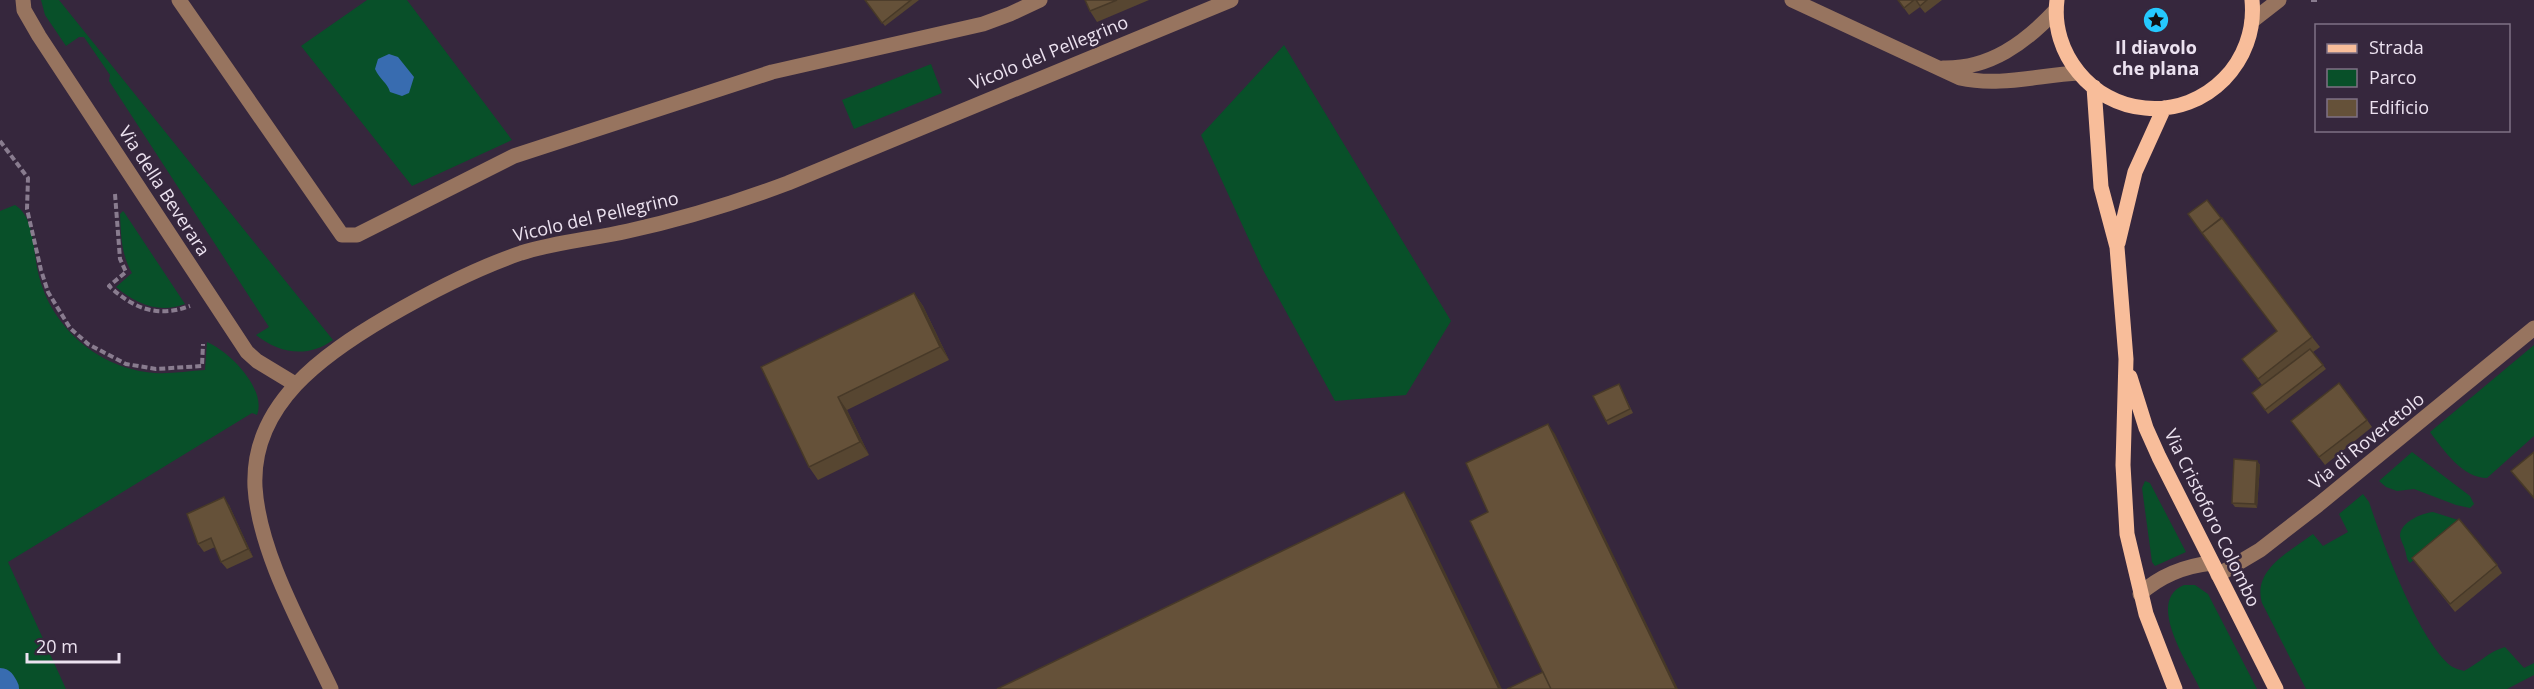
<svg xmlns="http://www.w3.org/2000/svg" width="2534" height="689" viewBox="0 0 2534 689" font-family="'Open Sans',sans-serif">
<rect width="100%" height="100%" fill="#36273d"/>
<!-- green -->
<path fill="#085029" d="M41,0H59L333,340C308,358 280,354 256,335L269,327L109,81L110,75L84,37H79L66,46L45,15Z
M367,0H407L512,140L412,186L301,46Z
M1284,45L1451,321L1406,395L1335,401L1262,268L1201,135Z
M931,64L942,93L854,129L842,100Z
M15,205C35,217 33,252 38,272C50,327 99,369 155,373C171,374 188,371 205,370L207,342C229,351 267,389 257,415L252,413L8,562L66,689H0V211Z
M123,211L124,212L185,304C159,314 136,304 116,287L132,273C121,254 121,235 120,214Z
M2534,345V436L2487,478C2463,478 2444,451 2430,432Z
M2412,452L2470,496L2474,504L2470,508L2456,505L2414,489L2397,491L2386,487L2379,481Z
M2145,481L2150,483L2186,552L2155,566L2152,562L2142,488Z
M2363,494L2369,502C2383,544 2418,639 2451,666C2454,668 2460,670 2464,671C2478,664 2489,651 2505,647L2524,668L2534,663V675L2507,689H2306L2262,603C2252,569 2291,551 2313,534L2323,546L2348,532L2339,514Z
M2433,512L2458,520V523L2410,563C2406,559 2407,556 2405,550C2404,546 2401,541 2400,536C2400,522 2422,513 2433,512Z
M2184,585H2195L2208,594L2257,689H2200C2188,663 2145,601 2184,585Z"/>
<!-- water -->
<path fill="#386cb0" d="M389,54L398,57L414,77L409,93L402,96L390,92C387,82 380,80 375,69L378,59Z"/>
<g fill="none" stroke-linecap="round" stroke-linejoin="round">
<!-- canal -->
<path stroke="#386cb0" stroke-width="32" d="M0,684L3,689"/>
<!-- path -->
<path stroke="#897c8f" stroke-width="4" stroke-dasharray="6 3" stroke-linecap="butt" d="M2311,0H2317
M0,141L28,178L27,209L41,270L48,292L70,328L88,344L126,364L156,369L202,366L203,344
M115,194L120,259L126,272L109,286C134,309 158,318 190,306"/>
<!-- minor -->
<path stroke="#97745f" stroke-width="15" d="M23,0L24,10L39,36L247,352L257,361L295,384
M179,0L342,235H357L514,156L772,72L983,24L1010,14L1040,0
M1792,0L1960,78C1999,87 2039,75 2079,73
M2252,21L2279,0
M1943,68C1990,69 2025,43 2056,10
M2218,575L2260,550L2318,505L2534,328
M2140,594C2161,575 2184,566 2212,563
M331,689C303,629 259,553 255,487C251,404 324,354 387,317C430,292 474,269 521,253C556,242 592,239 628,231C683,219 735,203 788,183L1231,0"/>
<!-- major -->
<path stroke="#f8bd9a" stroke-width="15" d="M2057,0C2050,53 2092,104 2145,108C2207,114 2258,61 2252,0
M2094,87L2101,187L2117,247L2126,359L2123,465L2127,534L2146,614L2175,689
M2118,243L2135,172L2164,108
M2130,377L2146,428L2159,457L2276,689"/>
</g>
<!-- wall -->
<path fill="#574631" d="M865,0H919L885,26Z
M1085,0H1149L1097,22L1090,11Z
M1898,0H1942L1925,13L1920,7L1909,15Z
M2188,214L2312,337L2320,347L2313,352L2326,369L2268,414L2252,393L2262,385L2242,359L2277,331Z
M914,293L923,306L949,360L847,410L869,455L818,480L809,467L761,367Z
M1619,384L1633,413L1608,425L1606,421Z
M2367,420L2372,427L2325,465L2291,421Z
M2257,461L2260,465L2257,508L2235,507L2232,503Z
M229,505L253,557L227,569L221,562L215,547L204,552L198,544Z
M2412,558L2497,565L2502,573L2455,612Z"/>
<!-- shaded-wall -->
<path fill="#473928" d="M914,293L923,306L949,360L940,347Z
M838,397L847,410L869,455L860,442Z
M1548,424L1555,434L1678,689H1676Z
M2257,461L2260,465L2257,508L2255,504Z
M1404,492L1411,502L1502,689H1499Z
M224,497L229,505L253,557L248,549Z"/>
<!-- building -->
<path fill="#655139" stroke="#473928" stroke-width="1.5" d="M865,0H911L882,23Z
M1085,0H1117L1090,11Z
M1898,0H1914L1904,8Z
M1916,0H1927L1920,6Z
M2207,200L2221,218L2202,233L2207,240L2188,214Z
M2222,218L2312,337L2258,379L2242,359L2277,331L2202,233Z
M914,293L940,347L838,397L860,442L809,467L761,367Z
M2310,349L2323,365L2265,410L2252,393Z
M2339,383L2367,420L2319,457L2291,421Z
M1619,384L1630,409L1606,421L1593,396Z
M1548,424L1676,689H1551L1470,521L1488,512L1466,463Z
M2534,452V498L2511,471Z
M2234,459L2257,461L2255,504L2232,503Z
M1404,492L1499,689H997Z
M224,497L248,549L221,562L211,538L198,544L187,514Z
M2459,519L2497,565L2450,604L2412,558Z
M1543,672L1551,689H1507Z"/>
<!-- icons -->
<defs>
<g id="sight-disc" transform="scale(1.35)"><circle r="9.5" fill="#25c9fe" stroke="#36273d"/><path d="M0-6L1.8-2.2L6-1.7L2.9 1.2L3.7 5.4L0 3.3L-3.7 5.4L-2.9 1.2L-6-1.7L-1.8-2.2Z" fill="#111"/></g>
</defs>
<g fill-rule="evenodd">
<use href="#sight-disc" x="2156" y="20"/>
</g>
<g text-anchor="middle" stroke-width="5" stroke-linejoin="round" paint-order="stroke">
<!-- poi labels -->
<g font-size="18" font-weight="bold" fill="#ece2f0" stroke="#36273d">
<text x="2156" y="54">Il diavolo<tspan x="2156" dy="21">che plana</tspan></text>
</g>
<!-- street labels -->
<g font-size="18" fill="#ece2f0" stroke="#36273d">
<text transform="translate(1049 53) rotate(-22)" y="6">Vicolo del Pellegrino</text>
<text transform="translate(164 191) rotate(57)" y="6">Via della Beverara</text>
<text transform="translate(596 217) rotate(-13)" y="6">Vicolo del Pellegrino</text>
<text transform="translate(2367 441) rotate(-39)" y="6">Via di Roveretolo</text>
<text transform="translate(2212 518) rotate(64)" y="6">Via Cristoforo Colombo</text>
</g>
</g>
<!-- legend -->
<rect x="2315" y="24" width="195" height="108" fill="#36273d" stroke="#7f7285" stroke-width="1.5"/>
<rect x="2327" y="44" width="30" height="9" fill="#f8bd9a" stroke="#7f7285" stroke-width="1.5"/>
<text x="2369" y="54" font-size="18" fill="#ece2f0">Strada</text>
<rect x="2327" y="69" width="30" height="18" fill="#085029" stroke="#7f7285" stroke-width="1.5"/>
<text x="2369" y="84" font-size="18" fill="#ece2f0">Parco</text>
<rect x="2327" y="99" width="30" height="18" fill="#655139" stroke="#7f7285" stroke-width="1.5"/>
<text x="2369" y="114" font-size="18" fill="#ece2f0">Edificio</text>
<!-- scale -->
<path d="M27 653v9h92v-9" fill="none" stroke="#ece2f0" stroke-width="3"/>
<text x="36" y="653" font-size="18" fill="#ece2f0" stroke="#36273d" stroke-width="4.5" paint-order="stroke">20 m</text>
</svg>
